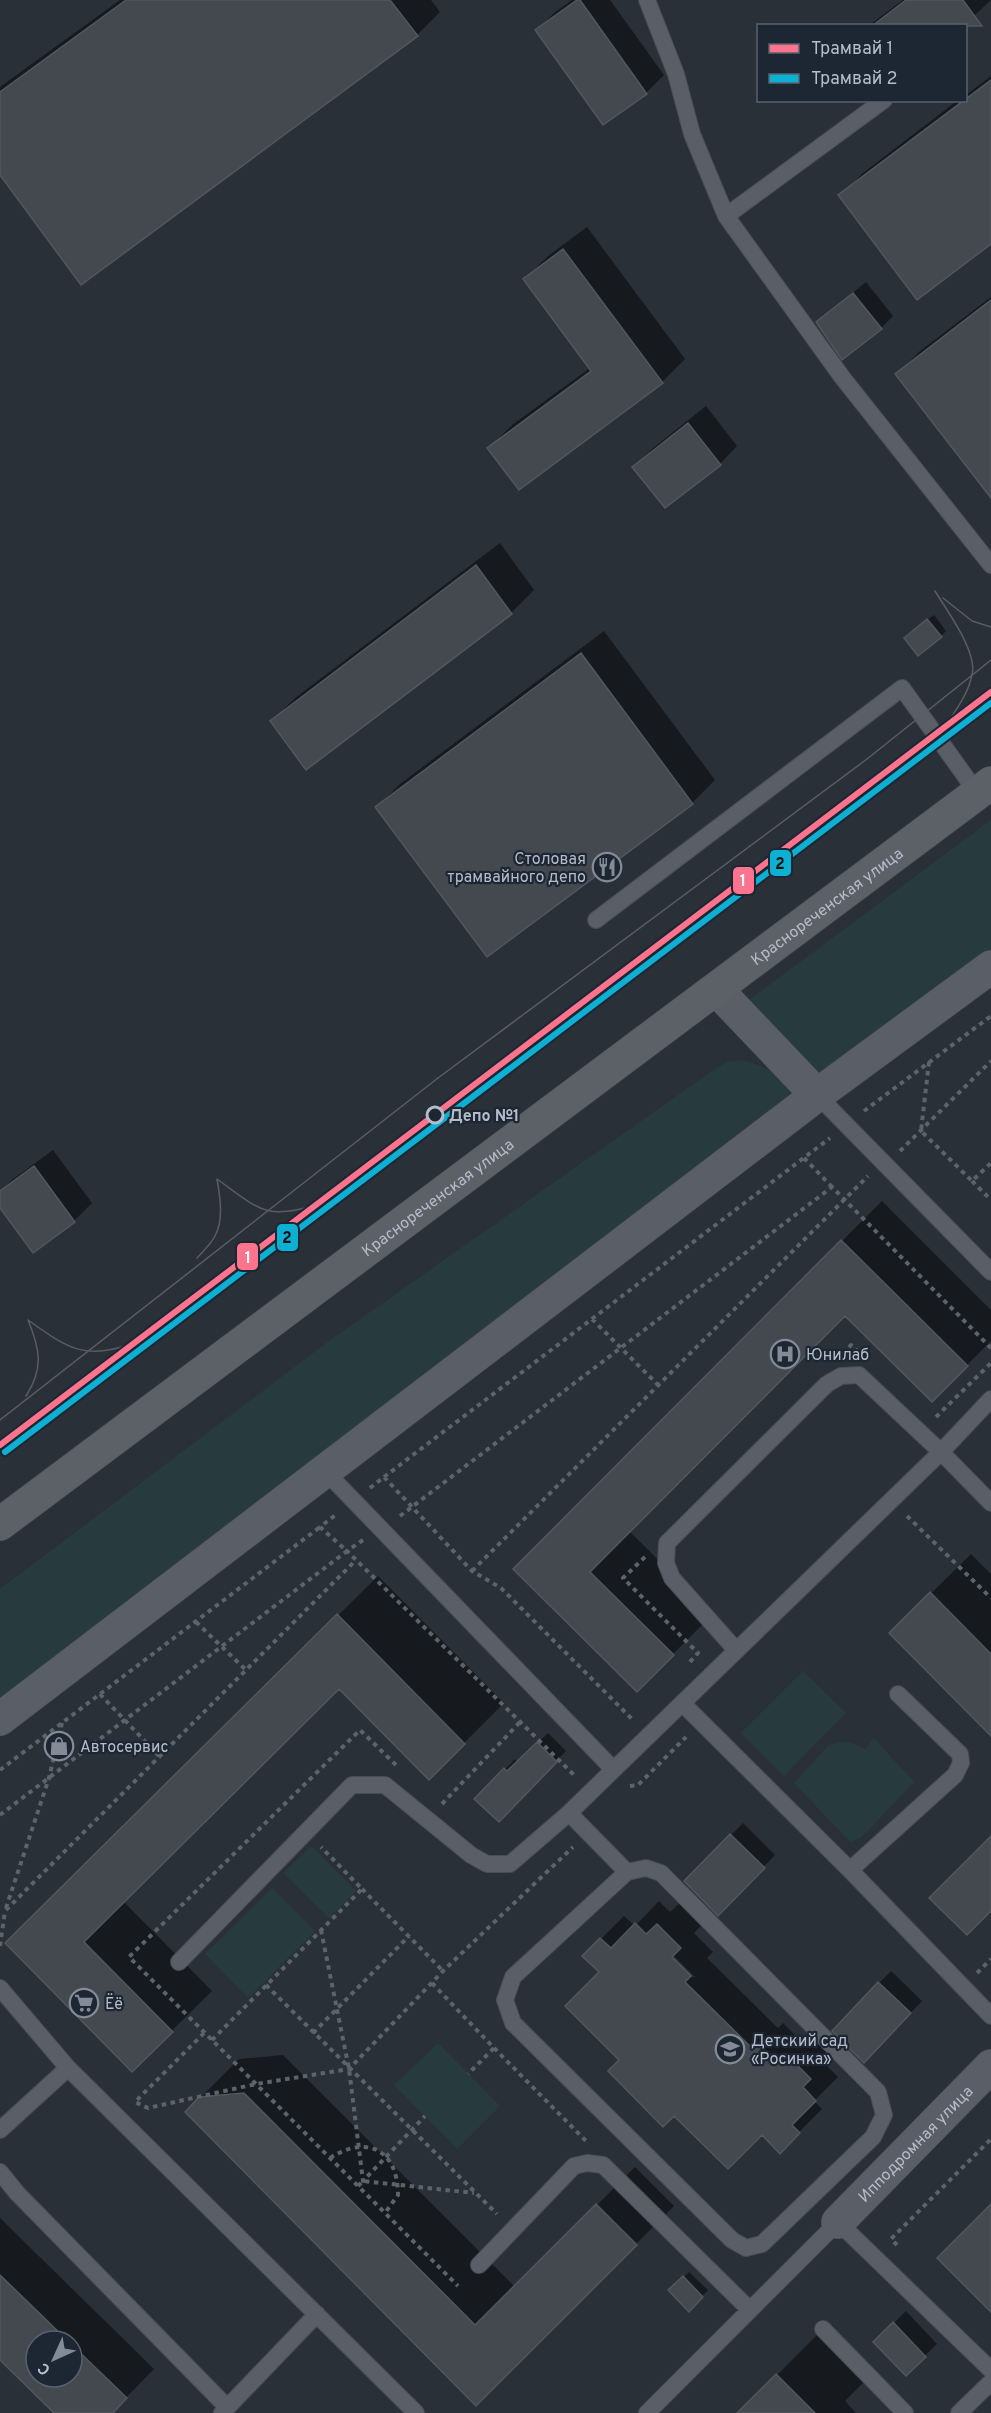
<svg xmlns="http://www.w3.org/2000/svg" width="991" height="2413" viewBox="0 0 991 2413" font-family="Overpass,sans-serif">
<rect width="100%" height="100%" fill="#2a3038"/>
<!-- green -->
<path fill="#273a3e" d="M991,820V962L818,1074L749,1000Z
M741,1060C764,1065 778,1073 792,1092L0,1703V1589L329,1341L715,1069L727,1062Z
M803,1671L846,1713L784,1776L741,1733Z
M874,1738L914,1782L861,1838L850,1842L794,1783L829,1745L846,1741L866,1749Z
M311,1846L356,1891L329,1918L283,1873Z
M272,1888L315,1931L248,1998L205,1954Z
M438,2043L500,2106L457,2149L394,2085Z"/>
<!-- shadow -->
<path fill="#0007" fill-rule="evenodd" d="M120,0H431L440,12L417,35L0,172V87Z
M572,0H610L664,75L646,93L603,123L537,30L554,13Z
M903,0H991L963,26H868Z
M991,76V242L840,196L863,173L958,100H966V95Z
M587,227L685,359L662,382L489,448L512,425L590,368L525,279L548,256Z
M866,282L893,316L881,328L817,322Z
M991,297V495L897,374L920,351Z
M706,406L737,446L720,464L634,467L652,449Z
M500,543L534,590L511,613L307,768L272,721L295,698Z
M934,615L946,631L941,636L911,632Z
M604,631L715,780L692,803L377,807L400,784Z
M53,1150L92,1203L74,1221L0,1205V1191L12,1180Z
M882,1201L991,1310V1341L932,1400L845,1314L629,1531L713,1614L637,1690L515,1569Z
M971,1554L991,1574V1733L891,1633Z
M378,1576L504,1703L429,1778L339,1687L123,1901L212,1991L132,2070L7,1943Z
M548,1733L566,1751L499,1820L476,1799L515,1759L518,1762Z
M743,1823L775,1855L718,1913L686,1881Z
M659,1901L670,1912L681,1902L703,1924L694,1933L713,1952L707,1958L778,2028L783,2023L801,2041L810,2032L833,2055L824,2063L838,2077L814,2101L822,2109L780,2151L762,2133L621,2060L601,1972L584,1956L624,1916L635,1926ZM668,1950L695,1977H690L666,1953Z
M891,1971L922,2001L876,2049L879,1983Z
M283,2055L515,2287L635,2167L674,2206L476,2404L200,2098L239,2059Z
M0,2218L154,2369L111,2413H57L0,2358ZM36,2341H72V2377H36Z
M689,2272L708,2290L689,2309L670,2290Z
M906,2311L937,2344L906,2374L875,2342Z
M825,2327L872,2374L845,2401L856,2413H739Z"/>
<!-- building -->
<path fill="#444950" stroke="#52575f" stroke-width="1.5" d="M126,0H390L418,36L81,285L0,175V92Z
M577,0H580L647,94L603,125L535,30Z
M906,0H963L982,26H872Z
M991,80V244L917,300L838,195Z
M563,249L663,383L519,490L487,448L591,371L523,279Z
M853,293L882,329L842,360L816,322Z
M991,300V498L895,374Z
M688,423L721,465L665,508L632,467Z
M476,565L512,614L306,770L270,721Z
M927,619L942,637L918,656L904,638Z
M581,653L693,804L487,957L375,807Z
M34,1166L75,1222L33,1253L0,1208V1191Z
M841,1240L968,1366L932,1402L845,1316L590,1572L674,1655L637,1692L513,1569Z
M930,1592L991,1654V1736L889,1633Z
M337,1614L465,1744L429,1780L339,1689L84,1942L173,2032L132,2072L5,1943Z
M537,1742L557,1762L499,1822L474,1799L504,1768L507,1771Z
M730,1834L765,1868L718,1916L684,1881Z
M991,1836V1911L967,1935L929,1898Z
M635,1923L646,1934L657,1924L681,1948L672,1957L691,1976L685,1982L754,2050L759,2045L777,2063L786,2054L811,2079L803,2087L816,2101L792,2125L800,2133L780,2154L762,2135L728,2169L674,2116L663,2127L608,2071L619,2060L565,2006L599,1972L582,1956L600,1938L611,1948Z
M878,1982L911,2013L864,2063L832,2031Z
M244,2093L475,2325L596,2204L637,2245L476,2406L185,2112L199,2097Z
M991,2204V2312L937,2258Z
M0,2275L68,2341H36V2377H72V2345L127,2398L113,2413H54L0,2360Z
M683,2276L703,2297L689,2312L668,2290Z
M893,2322L926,2357L906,2376L873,2342Z
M776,2374L815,2413H737Z"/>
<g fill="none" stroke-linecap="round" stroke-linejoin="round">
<!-- lane casing -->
<g stroke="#484c53" stroke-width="18">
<path id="lane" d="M647,0L676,74L692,134L726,216
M884,100L726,216L842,377L991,565
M596,920L902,688L978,794
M817,1095L991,1272
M324,1470L613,1769
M736,1650L672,1578L666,1563L667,1543L827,1384L841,1376L859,1375L941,1452L991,1503
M682,1703L850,1870L991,2016
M569,1813L627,1872L646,1868L661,1873L878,2092L884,2115L873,2137L762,2244L746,2248L732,2240L513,2023L505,2000L513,1977L627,1872
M850,1870L955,1775L961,1763L960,1754L898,1694
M179,1962L352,1785H385L471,1855L487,1864H510L569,1813L941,1452L991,1399
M0,1988L68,2068L416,2413
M0,2130L68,2068
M0,2172L17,2193L227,2407
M479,2265L574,2166L587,2163L603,2165L750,2310
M823,2329L905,2413
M222,2413L317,2314
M647,2413L838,2222L991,2370
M959,2413L991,2382"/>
</g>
<!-- street casing -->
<g stroke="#484c53" stroke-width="34">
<g id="street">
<path d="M717,990L817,1095"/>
<path d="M0,1719L817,1095L991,967"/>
<path id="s1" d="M838,2222L991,2066"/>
</g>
</g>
<!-- primary casing -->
<g stroke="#484c55" stroke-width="34">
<g id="primary">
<path id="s2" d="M0,1524L991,783"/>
</g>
</g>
<!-- path -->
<path stroke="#5d636a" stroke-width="4" stroke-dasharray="4.5 4.5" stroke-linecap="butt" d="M929,1062L921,1131L972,1181L991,1163
M864,1111L991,1016
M900,1151L991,1061
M804,1158L832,1187
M972,1181L991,1200
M592,1319L658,1385
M843,1354L851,1345L859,1353
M936,1417L991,1363
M384,1477L830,1138
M370,1488L384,1477L472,1571L501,1588L632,1719L633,1718
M400,1516L832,1187L991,1348
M907,1516L991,1598
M363,1540L347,1551L575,1776
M645,1557L623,1578L698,1653L688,1664
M472,1571L868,1176
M196,1622L246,1670
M100,1694L160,1757
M62,1723L49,1778L5,1911L356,1560
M396,1765L360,1730L129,1957L458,2286
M0,1770L320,1527
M630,1786L638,1785L686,1737
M442,1804L520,1722
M0,1815L347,1551L320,1527L338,1513
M362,1889L443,1971
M321,1930L349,2069L363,2181L425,2116
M0,1946L5,1911
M977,1973L991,1959
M432,1983L494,2048L468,2074
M266,1985L497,2214
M204,2033L135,2102L148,2108L256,2084L349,2069L443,1971L573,1847
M313,2033L409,1936
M212,2040L362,1889L321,1847
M494,2048L586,2141
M330,2158C367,2134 398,2150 398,2195L385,2213
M358,2186L363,2181L474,2193
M897,2245L891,2239L991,2139"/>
<!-- lane -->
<use href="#lane" stroke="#5a5e66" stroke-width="16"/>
<!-- street -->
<use href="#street" stroke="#5a5e66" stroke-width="33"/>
<!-- primary -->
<use href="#primary" stroke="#5c6168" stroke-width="33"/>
<!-- tram -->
<path stroke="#595d64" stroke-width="1.5" d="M935,591C947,611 978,652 972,675C968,695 955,711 944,728
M943,598L972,621L991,627
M217,1179C260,1210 266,1221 319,1204
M197,1258C203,1251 211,1244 215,1236C224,1219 220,1197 217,1179
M28,1320C70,1350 84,1360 135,1343
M26,1396C44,1368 40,1349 28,1320
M0,1420L438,1078L867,759L991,660"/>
<!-- tram-1 casing -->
<g stroke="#1d2633" stroke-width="10">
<path id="tram-1" d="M0,1445L991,692"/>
</g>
<!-- tram-2 casing -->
<g stroke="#1d2633" stroke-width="10">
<path id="tram-2" d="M5,1452L991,703"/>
</g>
<!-- tram-1 -->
<use href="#tram-1" stroke="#fc738d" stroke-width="6"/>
<!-- tram-2 -->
<use href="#tram-2" stroke="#0dafd3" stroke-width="6"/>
</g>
<!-- icons -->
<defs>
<g id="restaurant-ring" transform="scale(1.5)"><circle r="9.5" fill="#1d2633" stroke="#848b96" stroke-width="1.5"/><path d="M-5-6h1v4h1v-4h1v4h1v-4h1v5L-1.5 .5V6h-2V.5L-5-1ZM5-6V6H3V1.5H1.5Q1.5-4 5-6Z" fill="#848b96"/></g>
<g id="hospital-ring" transform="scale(1.5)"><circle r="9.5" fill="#1d2633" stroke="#848b96" stroke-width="1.5"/><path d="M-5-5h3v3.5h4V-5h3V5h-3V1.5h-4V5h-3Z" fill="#848b96"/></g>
<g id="shop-ring" transform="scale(1.5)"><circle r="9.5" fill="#1d2633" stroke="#848b96" stroke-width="1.5"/><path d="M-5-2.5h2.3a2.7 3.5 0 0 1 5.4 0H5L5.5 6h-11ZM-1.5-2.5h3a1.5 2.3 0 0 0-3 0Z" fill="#848b96"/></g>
<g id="supermarket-ring" transform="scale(1.5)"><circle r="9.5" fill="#1d2633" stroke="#848b96" stroke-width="1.5"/><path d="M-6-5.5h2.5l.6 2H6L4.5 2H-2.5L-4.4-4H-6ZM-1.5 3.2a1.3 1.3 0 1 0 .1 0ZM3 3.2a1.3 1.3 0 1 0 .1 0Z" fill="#848b96"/></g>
<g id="school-ring" transform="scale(1.5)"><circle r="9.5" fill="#1d2633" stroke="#848b96" stroke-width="1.5"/><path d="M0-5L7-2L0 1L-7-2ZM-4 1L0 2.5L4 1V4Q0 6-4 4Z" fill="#848b96"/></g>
</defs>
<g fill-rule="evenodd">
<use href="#restaurant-ring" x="607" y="867"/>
<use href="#hospital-ring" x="785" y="1354"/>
<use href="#shop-ring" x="59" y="1746"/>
<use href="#supermarket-ring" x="84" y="2003"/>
<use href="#school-ring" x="730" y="2049"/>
</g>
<!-- markers -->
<circle fill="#1d2633" stroke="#b4bcc9" stroke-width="3" cx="435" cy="1115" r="8"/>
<g text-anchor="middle" stroke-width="4.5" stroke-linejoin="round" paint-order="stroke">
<!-- poi labels -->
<g font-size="16" fill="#b4bcc9" stroke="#1d2633" text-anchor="start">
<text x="586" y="864" text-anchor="end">Столовая<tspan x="586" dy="18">трамвайного депо</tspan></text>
<text x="806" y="1360">Юнилаб</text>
<text x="80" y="1752">Автосервис</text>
<text x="105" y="2009">Ёё</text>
<text x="751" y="2046">Детский сад<tspan x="751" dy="18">«Росинка»</tspan></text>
</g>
<!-- street labels -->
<g font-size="16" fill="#b4bcc9" stroke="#1d2633">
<text dy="6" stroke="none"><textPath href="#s2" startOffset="1032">Краснореченская улица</textPath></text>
<text dy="6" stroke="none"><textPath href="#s2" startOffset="546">Краснореченская улица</textPath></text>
<text dy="6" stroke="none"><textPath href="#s1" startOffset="110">Ипподромная улица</textPath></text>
</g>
<!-- stop labels -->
<g font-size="16" font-weight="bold" fill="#b4bcc9" stroke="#1d2633" text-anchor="start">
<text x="449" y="1121">Депо №1</text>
</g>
</g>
<g stroke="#1d2633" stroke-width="2">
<rect x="769" y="849" width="23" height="28" rx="6" fill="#0dafd3"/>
<rect x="732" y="866" width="23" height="29" rx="6" fill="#fc738d"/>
<rect x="276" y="1223" width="23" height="29" rx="6" fill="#0dafd3"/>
<rect x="236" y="1242" width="23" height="29" rx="6" fill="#fc738d"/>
</g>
<g font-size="16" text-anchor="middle" font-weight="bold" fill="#fff">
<text x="743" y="886">1</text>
<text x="248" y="1263">1</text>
</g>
<g font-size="16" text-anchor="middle" font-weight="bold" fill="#111">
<text x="780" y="869">2</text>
<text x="287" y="1243">2</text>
</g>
<!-- legend -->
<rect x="757" y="24" width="210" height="78" fill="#1d2633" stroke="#59626f" stroke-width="1.5"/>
<rect x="769" y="44" width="30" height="9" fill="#fc738d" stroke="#59626f" stroke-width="1.5"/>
<text x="811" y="54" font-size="18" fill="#b4bcc9">Трамвай 1</text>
<rect x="769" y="74" width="30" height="9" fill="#0dafd3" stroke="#59626f" stroke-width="1.5"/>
<text x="811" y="84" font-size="18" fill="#b4bcc9">Трамвай 2</text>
<!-- north arrow -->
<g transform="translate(54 2359) rotate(225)"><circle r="28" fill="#1d2633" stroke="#59626f" stroke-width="1.5"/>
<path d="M0-4.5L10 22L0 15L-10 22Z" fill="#848b96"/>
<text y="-9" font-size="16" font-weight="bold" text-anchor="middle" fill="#b4bcc9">С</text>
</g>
</svg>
